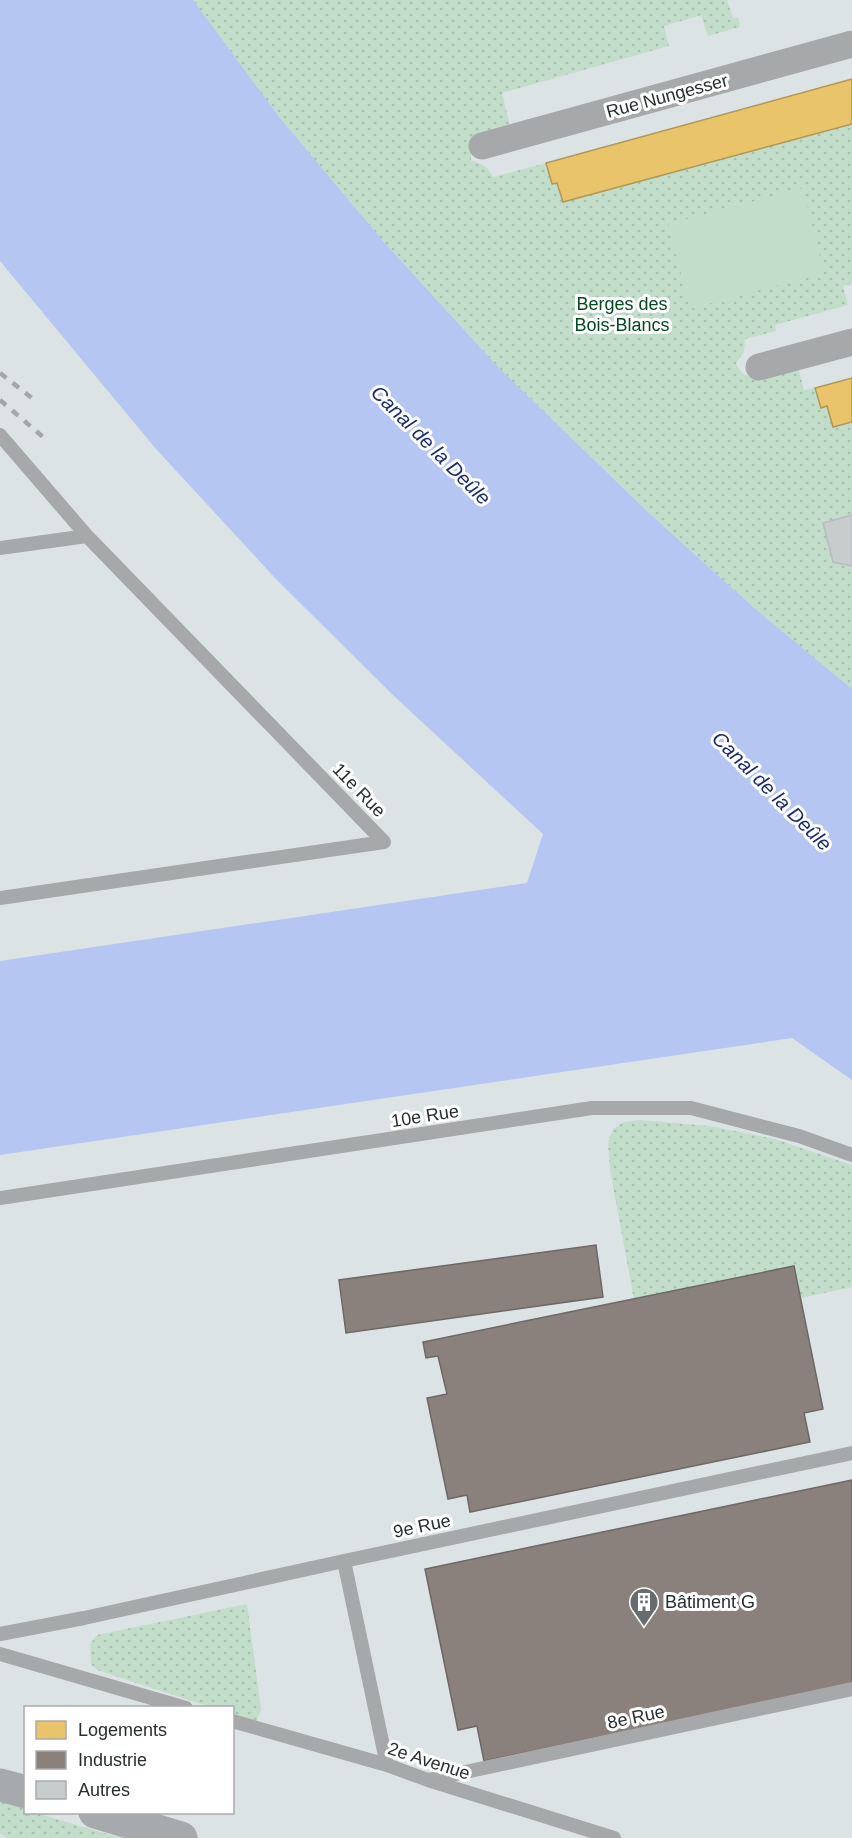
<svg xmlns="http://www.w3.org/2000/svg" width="852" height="1838" viewBox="0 0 852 1838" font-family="Arial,sans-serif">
<defs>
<pattern id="grass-dots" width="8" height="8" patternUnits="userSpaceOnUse" patternTransform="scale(1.5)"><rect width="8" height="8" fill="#c2deca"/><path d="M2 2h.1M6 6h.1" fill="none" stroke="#a7bfae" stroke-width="1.8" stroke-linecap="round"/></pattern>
</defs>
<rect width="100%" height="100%" fill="#dce3e5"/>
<!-- grass -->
<path fill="url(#grass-dots)" d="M193,0H727L733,18L738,17L740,27L708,36L701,15L664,26L669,46L502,93L510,126L471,151V161C482,163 488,167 493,177L546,163L552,184L557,183L563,202L852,124V284L843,286L848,305L775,325L776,331L745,339L744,352L736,363C746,390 777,373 798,368L804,390L815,388L821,408L827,406L852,422V689L753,607L650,514L498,367L383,241L280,118Z
M641,1120L710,1126L775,1139L852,1165V1287L801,1298L794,1267L634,1300L610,1170L608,1142L613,1129L624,1122Z
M247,1604L261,1709L256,1723L233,1715L232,1708L210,1707L97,1670L91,1664L90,1644L97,1635Z
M0,1802L25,1809L26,1812L36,1813L121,1838H6L0,1833Z"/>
<!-- pitch -->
<path fill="#c2deca" d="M803,188L824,273L690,309L668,224Z"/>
<!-- water -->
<path fill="#b4c6f1" d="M0,0H193L280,118L383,241L498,367L650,514L753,607L852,689V1080L792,1038L0,1155V961L527,883L543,834L395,697L276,579L156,449L0,261Z"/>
<!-- homes -->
<path fill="#e9c46a" stroke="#af9758" stroke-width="1.5" d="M852,79V124L563,202L557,183L552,184L546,163Z
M852,378V422L833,427L827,406L821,408L815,388Z"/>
<!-- industry -->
<path fill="#8a817c" stroke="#6d6865" stroke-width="1.5" d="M596,1245L603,1297L346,1333L339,1280Z
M794,1266L823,1409L804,1413L810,1442L470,1512L467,1495L448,1499L427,1398L447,1394L438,1356L426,1358L423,1342Z
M852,1480V1684L484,1761L477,1726L458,1730L425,1569Z"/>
<!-- building -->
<path fill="#c7cccd" stroke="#b7bcbd" stroke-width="1.5" d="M852,515V566L833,562L823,523Z"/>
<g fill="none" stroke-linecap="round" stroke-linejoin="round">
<!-- service -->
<path stroke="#a6a8a9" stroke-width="14" d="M0,435L87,536L384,842L0,898
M0,548L87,536
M0,1198L592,1108H691L799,1136L852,1155
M344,1561L387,1765
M0,1634L84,1618L344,1561L852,1453
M0,1654L186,1708
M232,1721L387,1765L428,1780L614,1838
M428,1780L852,1689"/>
<!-- minor -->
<path stroke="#a6a8a9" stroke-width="27" d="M482,146L852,44
M759,367L852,342"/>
<!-- primary -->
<path stroke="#a6aaac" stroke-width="33" d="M0,1785L26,1792
M95,1812L181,1838"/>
<!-- rail -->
<path stroke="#a3a7a8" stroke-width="4.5" stroke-dasharray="8 8" stroke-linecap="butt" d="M0,373L37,402
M0,400L43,437"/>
</g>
<!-- icons -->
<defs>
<g id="building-pin" transform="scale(1.5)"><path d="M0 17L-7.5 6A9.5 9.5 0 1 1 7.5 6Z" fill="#676d6e" stroke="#fff"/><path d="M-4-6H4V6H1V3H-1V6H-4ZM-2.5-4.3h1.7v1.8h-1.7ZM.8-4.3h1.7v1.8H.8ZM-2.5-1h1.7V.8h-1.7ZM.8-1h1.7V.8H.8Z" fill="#fff"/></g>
</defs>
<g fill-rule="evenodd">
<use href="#building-pin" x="644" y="1602"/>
</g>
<g text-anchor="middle" stroke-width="6" stroke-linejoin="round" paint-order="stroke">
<!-- street labels -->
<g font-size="18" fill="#282e2e" stroke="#fff">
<text transform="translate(667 96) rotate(-15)" y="6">Rue Nungesser</text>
<text transform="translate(359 790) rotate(46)" y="6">11e Rue</text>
<text transform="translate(425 1116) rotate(-9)" y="6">10e Rue</text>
<text transform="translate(422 1526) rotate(-12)" y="6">9e Rue</text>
<text transform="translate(636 1717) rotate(-12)" y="6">8e Rue</text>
<text transform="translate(429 1761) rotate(18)" y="6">2e Avenue</text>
</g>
<!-- park labels -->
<g font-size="18" fill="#03491e" stroke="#fff">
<text x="622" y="310">Berges des<tspan x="622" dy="21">Bois-Blancs</tspan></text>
</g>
<!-- poi labels -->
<g font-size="18" fill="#282e2e" stroke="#fff" text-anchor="start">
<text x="665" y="1608">Bâtiment G</text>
</g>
<!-- water labels -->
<g font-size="20" font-style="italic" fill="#1a2b6f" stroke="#fff">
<text transform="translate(431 445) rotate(45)" y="7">Canal de la Deûle</text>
<text transform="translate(772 791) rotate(45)" y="7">Canal de la Deûle</text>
</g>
</g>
<!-- legend -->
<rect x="24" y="1706" width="210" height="108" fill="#ffffff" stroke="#a9abab" stroke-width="1.5"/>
<rect x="36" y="1721" width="30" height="18" fill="#e9c46a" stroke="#a9abab" stroke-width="1.5"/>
<text x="78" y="1736" font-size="18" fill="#282e2e">Logements</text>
<rect x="36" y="1751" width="30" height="18" fill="#8a817c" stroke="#a9abab" stroke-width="1.5"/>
<text x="78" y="1766" font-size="18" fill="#282e2e">Industrie</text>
<rect x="36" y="1781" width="30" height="18" fill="#c7cccd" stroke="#a9abab" stroke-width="1.5"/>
<text x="78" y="1796" font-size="18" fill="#282e2e">Autres</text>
</svg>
